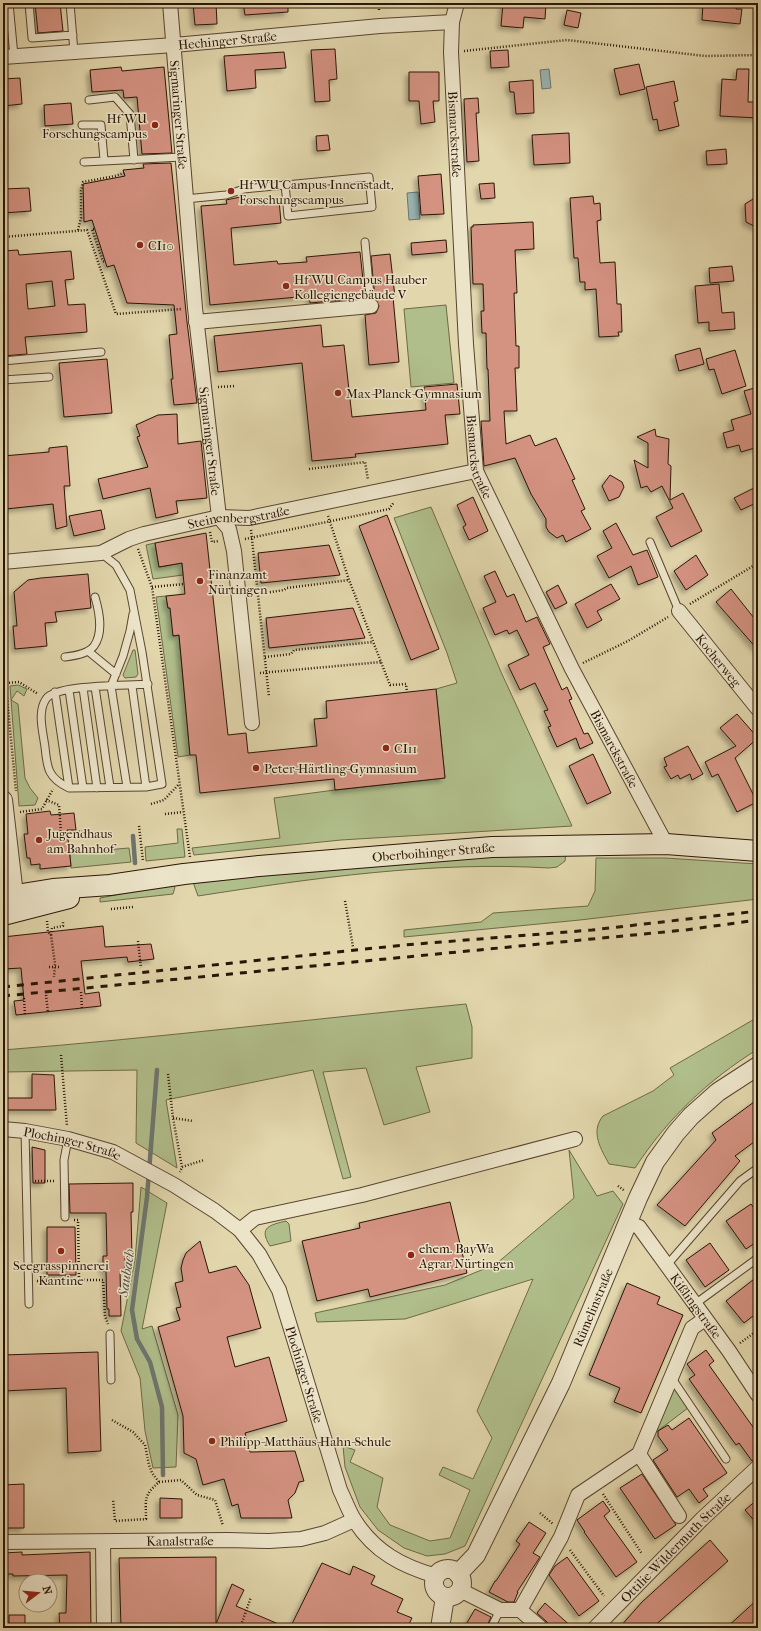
<svg xmlns="http://www.w3.org/2000/svg" width="761" height="1631" viewBox="0 0 761 1631" font-family="'IM FELL French Canon',serif">
<defs>
<filter id="shadow"><feDropShadow dx="-3.5" dy="3.5" stdDeviation="2" flood-color="#0004"/></filter>
</defs>
<rect width="100%" height="100%" fill="#e2d6ac"/>
<filter id="stains"><feTurbulence type="fractalNoise" baseFrequency=".005" numOctaves="4"/><feColorMatrix values="0 0 0 0 .2 0 0 0 0 .09 0 0 0 0 .02 0 0 0 .5 -.17"/></filter>
<radialGradient id="worn" r=".72"><stop offset=".6" stop-color="#630" stop-opacity="0"/><stop offset="1" stop-color="#630" stop-opacity=".3"/></radialGradient>
<!-- green -->
<path fill="#b0be8b" stroke="#6d6a48" d="M446,305L454,383L411,387L404,309Z
M431,507L501,672L572,826L341,840L194,855L192,848L280,838L274,798L335,790L445,778L436,689L457,683L447,653L394,518Z
M155,543L159,567L182,563L183,575L153,579L146,545Z
M166,596L168,608H171L174,636L179,635L190,755L178,757L156,597Z
M133,650H135L138,674L136,677L125,678L123,675Z
M18,685L27,689L24,696L17,691L11,700L18,704L25,778L30,788L38,798L35,805L19,806L10,686Z
M177,829H182L185,857L146,861L145,847L178,843Z
M129,848L131,862L71,868L70,853Z
M566,852L565,861L557,867L549,868C432,861 314,878 198,896L193,882L422,859Z
M596,858H665L758,864V899L580,920L404,937V930L481,922L493,913L588,906L595,891Z
M173,884L175,887L173,894L100,902V898Z
M466,1004L472,1027V1058L416,1067L430,1112L384,1125L366,1068L323,1072L351,1177L343,1179L313,1070L166,1100L177,1168L136,1143L137,1070L3,1072V1050C157,1038 311,1019 466,1004Z
M758,1017V1049C708,1080 667,1119 635,1168L609,1164C601,1149 590,1132 603,1116L653,1091L674,1075L670,1068Z
M569,1150L597,1196L613,1191L623,1204L465,1546L445,1554L427,1556L404,1548L378,1530L360,1507L345,1467L343,1446L355,1450L350,1462L383,1478L377,1507L390,1525L430,1541L450,1538L470,1490L439,1475L443,1467L473,1479L492,1438L477,1411L533,1279L405,1319L317,1322L315,1313L445,1285L496,1264L574,1198Z
M141,1187L167,1203L142,1329L152,1326L178,1415L176,1467L153,1468L145,1431L140,1378L121,1331L135,1260Z
M286,1221L289,1224L291,1241L270,1246C258,1227 270,1225 286,1221Z
M672,1383L688,1408L651,1436Z"/>
<!-- water -->
<path fill="#9ab6b5" stroke="#6d766f" d="M549,69L551,88L542,89L540,70Z
M418,192L420,219L409,220L407,193Z"/>
<g fill="none" stroke-linecap="round" stroke-linejoin="round">
<!-- stream -->
<path stroke="#6d766f" stroke-width="4.5" d="M133,836L135,863
M157,1070L147,1197L132,1310L137,1339L150,1362L162,1407L163,1475"/>
</g>
<!-- building -->
<path fill="#d49281" stroke="#2a1506" fill-rule="evenodd" filter="url(#shadow)" d="M35,3H60L63,31L38,33Z
M193,3H216L217,24L195,25Z
M243,3H288V12L245,15Z
M503,3H546L545,19L524,17L523,28L501,26Z
M703,3H737L736,9H742L740,24L702,20Z
M567,10L581,13L578,28L564,25Z
M335,49L337,79L329,80L330,101L315,102L311,50Z
M508,50L509,67L491,68L490,51Z
M284,52L286,68L255,70L256,88L227,91L224,56Z
M639,64L645,89L620,95L614,69Z
M121,67L122,71L164,67L172,153L142,154L137,97L124,98L123,90L92,92L90,70Z
M737,69H749L748,102H758V118L720,116L722,79L736,80Z
M409,72H439V101H433L435,122L421,124L419,101H409Z
M20,78L22,104L3,106V79Z
M533,80L534,113L516,114L514,92H510L509,82Z
M674,81L678,101L674,102L679,126L659,131L657,119L653,120L646,87Z
M478,98L479,113H476L479,161L467,162L464,99Z
M71,103L73,124L45,126L44,105Z
M569,133L570,163L534,165L532,135Z
M328,135L330,150L317,151L316,136Z
M726,149L727,164L707,165L706,151Z
M171,163L187,322L197,403L174,405L171,379H173L169,335L177,334L174,305L127,303L114,265L107,267L92,220L84,222L83,184L125,176L123,170L144,168L143,164Z
M441,174L444,214L421,215L418,176Z
M494,183L495,198L481,199L479,184Z
M29,188L31,211L3,213V189Z
M245,196V202L279,199L281,223L231,228L234,265L277,261L278,264L307,262L306,257L360,252L365,298L310,303L309,296L210,305L201,206L227,204L226,200Z
M593,196L594,204L600,203L601,220L597,221L600,263L615,262L617,304H621L622,332H618L619,336L599,337L596,289L585,290V282H580L578,258H574L570,198Z
M758,196V228L746,222L745,204Z
M533,222L534,249L515,250L517,293H514L516,346H519V368H515L517,411H504L506,444L530,435L535,446L556,438L575,479L572,480L585,509L581,511L591,529L566,542L563,535L557,538L549,532L546,527V519L531,494L515,458L484,466L481,421H490L488,369H487L486,333H482L481,311H484L483,284H473L471,227H473V225Z
M446,240L447,252L412,255L411,243Z
M18,250L19,255L71,251L74,279L65,280L68,305L85,304L87,332L25,337L27,354L3,356V251ZM52,281L55,306L28,309L26,284Z
M390,254L395,297H393L399,362L369,365L365,315L376,313L379,306L375,299L371,256Z
M732,266L734,281L710,283L709,268Z
M719,284L722,313L734,312L735,329L709,331V322L698,323L695,286Z
M321,325L323,347L344,345L352,417L426,410L424,387L457,384L460,414L445,415L448,444L355,454L356,457L312,461L302,363L218,372L214,336Z
M700,348L704,364L679,371L675,355Z
M735,350L746,386L722,394L714,369L709,370L706,359Z
M107,359L112,413L64,417L59,363Z
M758,387V447L741,452L739,445L727,448L723,433L734,430L731,420L751,414L744,391Z
M177,414L178,444L201,441L207,498L176,501L178,513L156,518L150,488L103,499L98,479L148,467L137,437L140,436L136,425L158,415Z
M655,429L656,436L669,439L668,464L671,466L670,500L683,493L702,531L671,547L656,517L673,508L662,486L651,492L647,486L641,488L634,460L648,468V443L637,437Z
M67,446L70,486H64L67,526L56,529L53,504L6,509L3,456L49,452V448Z
M610,475L622,482L624,487L619,497L609,501L602,486Z
M758,486V502L741,510L734,498Z
M473,497L488,531L469,540L463,527L466,525L457,505Z
M101,510L105,529L74,536L69,516Z
M387,515L439,649L411,660L359,526Z
M616,523L633,555L647,550L658,577L638,585L631,566L609,578L597,556L612,548L603,531Z
M206,533L228,735L246,733L248,753L317,746L314,719L327,718L326,701L436,689L445,778L335,790L334,779L200,793L196,755H190L179,635L173,636L170,608H168L166,596L185,594L182,563L159,567L155,543Z
M329,545L340,575L261,583L258,553Z
M696,555L708,575L686,590L674,571Z
M495,571L507,597L514,594L526,622L537,617L550,644L543,647L562,690L567,687L572,699L569,700L584,734L588,733L593,743L580,749L576,738L557,747L548,727L551,726L544,711L548,710L535,683L520,690L508,665L529,655L517,630L509,634L507,630L495,635L483,608L496,602L484,576Z
M88,574L91,608L55,612L57,622L45,623L47,646L15,649L13,626H17L14,592L28,580L41,578Z
M611,584L620,599L597,611L602,620L587,628L575,604Z
M558,585L567,603L555,609L546,592Z
M731,589L758,623V650L716,602Z
M353,608L365,638L269,648L266,618Z
M737,714L758,738L735,758L757,802L737,812L718,774L712,777L705,762L736,746L720,728Z
M688,746L703,774L692,780L690,774L680,779L678,775L671,779L664,767L667,766L664,758Z
M593,754L611,793L587,804L569,766Z
M50,811L51,815L74,813L76,830H67L71,866L40,869V864L31,865L30,858H27L24,834H28L26,814Z
M103,926L105,947L151,944L154,959L128,962L127,957L81,961L85,994L99,992L101,1006L16,1015L14,1001L24,1000L21,968L4,969L3,937Z
M32,1074L54,1075L56,1110H3V1098H32Z
M758,1099V1139L735,1156L740,1161L685,1226L657,1205L716,1140L712,1133Z
M32,1147L45,1150V1183H33Z
M133,1183V1212H131L132,1258H125V1271H120L121,1316H109V1309H107L106,1271H103V1256H107L106,1213H70L69,1184Z
M450,1202L467,1273L370,1297L368,1289L317,1301L302,1241L360,1228L359,1223Z
M751,1204L758,1214V1241L746,1249L726,1221Z
M47,1227H75L76,1275H47Z
M200,1241L209,1273L236,1266L249,1285L261,1328L227,1337L235,1367L269,1357L287,1421L245,1433L250,1452L295,1451L304,1481L299,1482L295,1493L288,1500L292,1518H241L238,1504L232,1506L224,1479L203,1485L196,1459L184,1453L183,1416L158,1327L180,1320L176,1308L181,1307L175,1283L183,1281L181,1268L183,1260L186,1253Z
M710,1243L729,1270L705,1287L686,1260Z
M758,1276V1312L744,1323L726,1301Z
M627,1283L660,1297L657,1304L683,1315L641,1413L614,1402L620,1388L589,1375Z
M706,1350L714,1361L709,1365L758,1434V1459L752,1461L739,1443L736,1445L689,1379L695,1375L687,1364Z
M98,1352L101,1451L68,1453L66,1388L3,1391V1355Z
M689,1418L727,1473L703,1489L708,1496L699,1503L689,1489L677,1497L653,1460L668,1450L658,1436V1431L668,1425L672,1430Z
M642,1474L676,1525L655,1539L620,1488Z
M24,1484V1528H3V1485Z
M160,1498L182,1499V1518H160Z
M758,1499V1525L745,1510Z
M603,1501L610,1511L604,1516L637,1562L616,1577L584,1532H585L577,1520Z
M529,1522L546,1533L533,1553L540,1557L517,1592H518L514,1602H508L489,1592L495,1581H496L520,1544L516,1541Z
M710,1540L728,1561L652,1628H619L642,1602Z
M22,1552V1555L90,1552L91,1628H60L59,1613H66L67,1575L13,1576V1574H3V1553Z
M216,1557V1624L232,1584L244,1590L236,1606L288,1628H121L119,1558Z
M567,1557L599,1601L579,1616L549,1575L555,1566Z
M322,1563L350,1575L353,1566L375,1576L371,1584L403,1599L397,1612L412,1618L407,1628H290Z
M758,1599V1628H726Z
M545,1603L573,1628H549L547,1622L537,1613Z
M475,1609L491,1617L486,1628H464Z
M9,1615H25V1628H9Z"/>
<g fill="none" stroke-linecap="round" stroke-linejoin="round">
<!-- service casing -->
<g stroke="#584530" stroke-width="9">
<path id="service" d="M9,3L14,56
M29,3L32,38L73,35
M70,3L74,52
M89,100L115,97L130,114L134,160
M82,125H101L104,160
M84,162L182,157
M185,199L226,195L244,189L369,177L372,207L288,216L285,184
M365,242L371,306
M3,361L101,352
M3,380L49,377
M650,542L679,611
M101,553L116,565L130,590L142,652L162,784L146,787L69,788C48,778 47,768 45,747C43,732 37,712 46,699C56,684 129,686 148,684
M88,651L116,674
M65,657C74,656 88,654 94,646C104,632 99,611 95,597
M132,686L146,787
M95,687L110,787
M83,688L97,788
M69,690L83,788
M55,692L69,788
M127,787L111,686L123,656L130,631L133,614
M25,1131L29,1304
M65,1217L64,1160L68,1139
M667,1265L740,1181L758,1168
M695,1304L758,1258
M110,1334L111,1380
M671,1377L726,1459
M491,1628L500,1610"/>
</g>
<!-- minor casing -->
<g stroke="#584530" stroke-width="16">
<g id="minor">
<path id="s1" d="M170,3L195,308L219,517L229,529L234,551L252,723"/>
<path id="s2" d="M457,3L452,22L451,52L466,344L476,471L572,669L666,844"/>
<path id="s3" d="M3,57L174,45L380,26L452,22"/>
<path d="M196,322L371,306"/>
<path id="s4" d="M3,562L101,553L129,539L144,534L219,517L249,518L476,471"/>
<path id="s5" d="M679,611L758,709"/>
<path id="s6" d="M3,1129L25,1131L68,1139L113,1152L174,1185L215,1211L240,1230L259,1254L279,1290L340,1490C345,1500 349,1512 355,1521C375,1552 402,1566 436,1576"/>
<path id="s7" d="M629,1223L639,1227L729,1351L758,1395"/>
<path d="M240,1230L255,1218L362,1195L575,1139"/>
<path d="M639,1454L679,1516"/>
<path id="s8" d="M3,1542L228,1540L269,1541L301,1539L325,1533L354,1520"/>
<path d="M103,1542L104,1628"/>
<path d="M460,1590L500,1610H520L541,1628"/>
<path d="M520,1610L561,1537L578,1495L639,1454L692,1328L705,1319"/>
<path id="s9" d="M595,1628L703,1518L758,1467"/>
</g>
</g>
<!-- tertiary casing -->
<g stroke="#584530" stroke-width="20">
<g id="tertiary">
<path d="M3,800L14,895L25,904"/>
<circle cx="448" cy="1583" r="14"/>
<path id="s10" d="M458,1574L476,1555L561,1383L638,1198L655,1162L676,1133L691,1116L718,1092L758,1066"/>
<path d="M440,1628L445,1597"/>
</g>
</g>
<!-- secondary casing -->
<g stroke="#2a1506" stroke-width="22">
<g id="secondary">
<path id="s11" d="M3,897L53,889L110,885L184,874L259,866L492,847L666,844L758,851"/>
<path d="M3,915L69,898"/>
</g>
</g>
<!-- path -->
<path stroke="#2a1506" stroke-width="2.5" stroke-dasharray="1 2" stroke-linecap="butt" d="M379,3V12
M464,51L567,40L705,56L758,55
M94,229H92L103,261L105,262
M78,230L81,218V191L83,182L115,176L124,173
M3,237L87,230L116,314L182,309
M218,387L236,386
M309,469L365,462L368,480
M328,516L349,580L390,685L406,684L407,692
M251,530L269,697
M210,532L212,542L219,541
M245,539L389,509L394,502
M138,549L152,587L190,857
M152,587L184,584
M258,594L284,590L287,588L349,580
M690,604L758,563
M3,656L16,791
M265,657L291,654L294,650L373,642
M583,663L628,641L668,617
M260,673L381,662
M6,683L19,682L38,694
M46,800L59,805L61,833
M151,804L164,800L179,784
M20,812L42,809L53,789
M165,814L183,812
M139,826L143,861
M78,832V839
M52,834L88,831
M345,901L353,947
M111,909L133,907
M47,921L48,932L51,935L55,964L54,977
M51,935L52,928L63,926V922
M138,941L141,968
M49,967H59
M81,992L82,1009
M46,995L48,1013
M24,998L25,1015
M61,1055L67,1126
M168,1074L173,1118L182,1167L180,1172
M173,1118L193,1121
M182,1167L204,1160
M35,1181H54
M618,1186L625,1191
M74,1220H78L79,1280H103L105,1316L108,1324
M37,1281L79,1280
M740,1343L758,1330
M112,1420L133,1432L145,1445L149,1465L152,1473L159,1482C143,1496 146,1499 146,1519L115,1521L113,1499
M159,1482L181,1480L197,1495L215,1500L223,1526
M603,1494L642,1554
M540,1513L553,1524
M570,1550L604,1596
M240,1628L251,1597"/>
<!-- service -->
<use href="#service" stroke="#ece4c9" stroke-width="7"/>
<!-- minor -->
<use href="#minor" stroke="#ece4c9" stroke-width="14"/>
<!-- tertiary -->
<use href="#tertiary" stroke="#ece4c9" stroke-width="18"/>
<!-- secondary -->
<use href="#secondary" stroke="#ece4c9" stroke-width="20"/>
<!-- rail -->
<path stroke="#2a1506" stroke-width="3" stroke-dasharray="7 7" stroke-linecap="butt" d="M3,987L404,945L592,930L758,911
M3,996L685,930L758,920"/>
</g>
<!-- markers -->
<g fill="#8f2418" stroke="#ece4c9" stroke-width="1.5">
<circle cx="155" cy="125" r="4"/>
<circle cx="231" cy="191" r="4"/>
<circle cx="140" cy="245" r="4"/>
<circle cx="286" cy="286" r="4"/>
<circle cx="338" cy="393" r="4"/>
<circle cx="200" cy="581" r="4"/>
<circle cx="386" cy="748" r="4"/>
<circle cx="256" cy="768" r="4"/>
<circle cx="39" cy="840" r="4"/>
<circle cx="61" cy="1251" r="4"/>
<circle cx="411" cy="1255" r="4"/>
<circle cx="212" cy="1441" r="4"/>
</g>
<g text-anchor="middle" stroke-width="3" stroke-linejoin="round" paint-order="stroke">
<!-- street labels -->
<g font-size="13" fill="#2a1506" stroke="#ece4c9">
<text dy="5" stroke="none"><textPath href="#s3" startOffset="225">Hechinger Straße</textPath></text>
<text dy="5" stroke="none"><textPath href="#s1" startOffset="112">Sigmaringer Straße</textPath></text>
<text dy="5" stroke="none"><textPath href="#s2" startOffset="132">Bismarckstraße</textPath></text>
<text dy="5" stroke="none"><textPath href="#s1" startOffset="440">Sigmaringer Straße</textPath></text>
<text dy="5" stroke="none"><textPath href="#s2" startOffset="456">Bismarckstraße</textPath></text>
<text dy="5" stroke="none"><textPath href="#s4" startOffset="242">Steinenbergstraße</textPath></text>
<text dy="5" stroke="none"><textPath href="#s5" startOffset="63">Kocherweg</textPath></text>
<text dy="5" stroke="none"><textPath href="#s2" startOffset="780">Bismarckstraße</textPath></text>
<text dy="5" stroke="none"><textPath href="#s11" startOffset="433">Oberboihinger Straße</textPath></text>
<text dy="5" stroke="none"><textPath href="#s6" startOffset="71">Plochinger Straße</textPath></text>
<text dy="5" stroke="none"><textPath href="#s7" startOffset="108">Kißlingstraße</textPath></text>
<text dy="5" stroke="none"><textPath href="#s10" startOffset="300">Rümelinstraße</textPath></text>
<text dy="5" stroke="none"><textPath href="#s6" startOffset="422">Plochinger Straße</textPath></text>
<text dy="5" stroke="none"><textPath href="#s8" startOffset="177">Kanalstraße</textPath></text>
<text dy="5" stroke="none"><textPath href="#s9" startOffset="114">Ottilie-Wildermuth-Straße</textPath></text>
</g>
<!-- poi labels -->
<g font-size="13" fill="#2a1506" stroke="#ece4c9" text-anchor="start">
<text x="147" y="123" text-anchor="end">HfWU<tspan x="147" dy="15">Forschungscampus</tspan></text>
<text x="239" y="189">HfWU Campus Innenstadt,<tspan x="239" dy="15">Forschungscampus</tspan></text>
<text x="148" y="250">CI10</text>
<text x="294" y="284">HfWU Campus Hauber<tspan x="294" dy="15">Kollegiengebäude V</tspan></text>
<text x="346" y="398">Max-Planck-Gymnasium</text>
<text x="208" y="579">Finanzamt<tspan x="208" dy="15">Nürtingen</tspan></text>
<text x="394" y="753">CI11</text>
<text x="264" y="773">Peter-Härtling-Gymnasium</text>
<text x="47" y="838">Jugendhaus<tspan x="47" dy="15">am Bahnhof</tspan></text>
<text x="419" y="1253">ehem. BayWa<tspan x="419" dy="15">Agrar Nürtingen</tspan></text>
<text x="61" y="1270" text-anchor="middle">Seegrasspinnerei<tspan x="61" dy="15">Kantine</tspan></text>
<text x="220" y="1446">Philipp-Matthäus-Hahn-Schule</text>
</g>
<!-- water labels -->
<g font-size="14" font-style="italic" fill="#514d43" stroke="#ece4c9">
<text transform="translate(126 1273) rotate(-82)" y="5">Saubach</text>
</g>
</g>
<!-- margin -->
<rect width="761" height="1631" fill="none" stroke="#e2d6ac" stroke-width="16"/>
<rect x="4" y="4" width="753" height="1623" fill="none" stroke="#2a1506" stroke-width="2"/>
<rect x="8" y="8" width="745" height="1615" fill="none" stroke="#2a1506"/>
<!-- north arrow -->
<g transform="translate(38 1593) rotate(74)"><circle r="19" fill="#ece4c9" stroke="#9e917b"/>
<path d="M0-3L7 15L0 10L-7 15Z" fill="#8f2418"/>
<text y="-6" font-size="11" font-weight="bold" text-anchor="middle" fill="#2a1506">N</text>
</g>
<rect width="100%" height="100%" filter="url(#stains)"/>
<rect width="100%" height="100%" fill="url(#worn)"/>
</svg>
